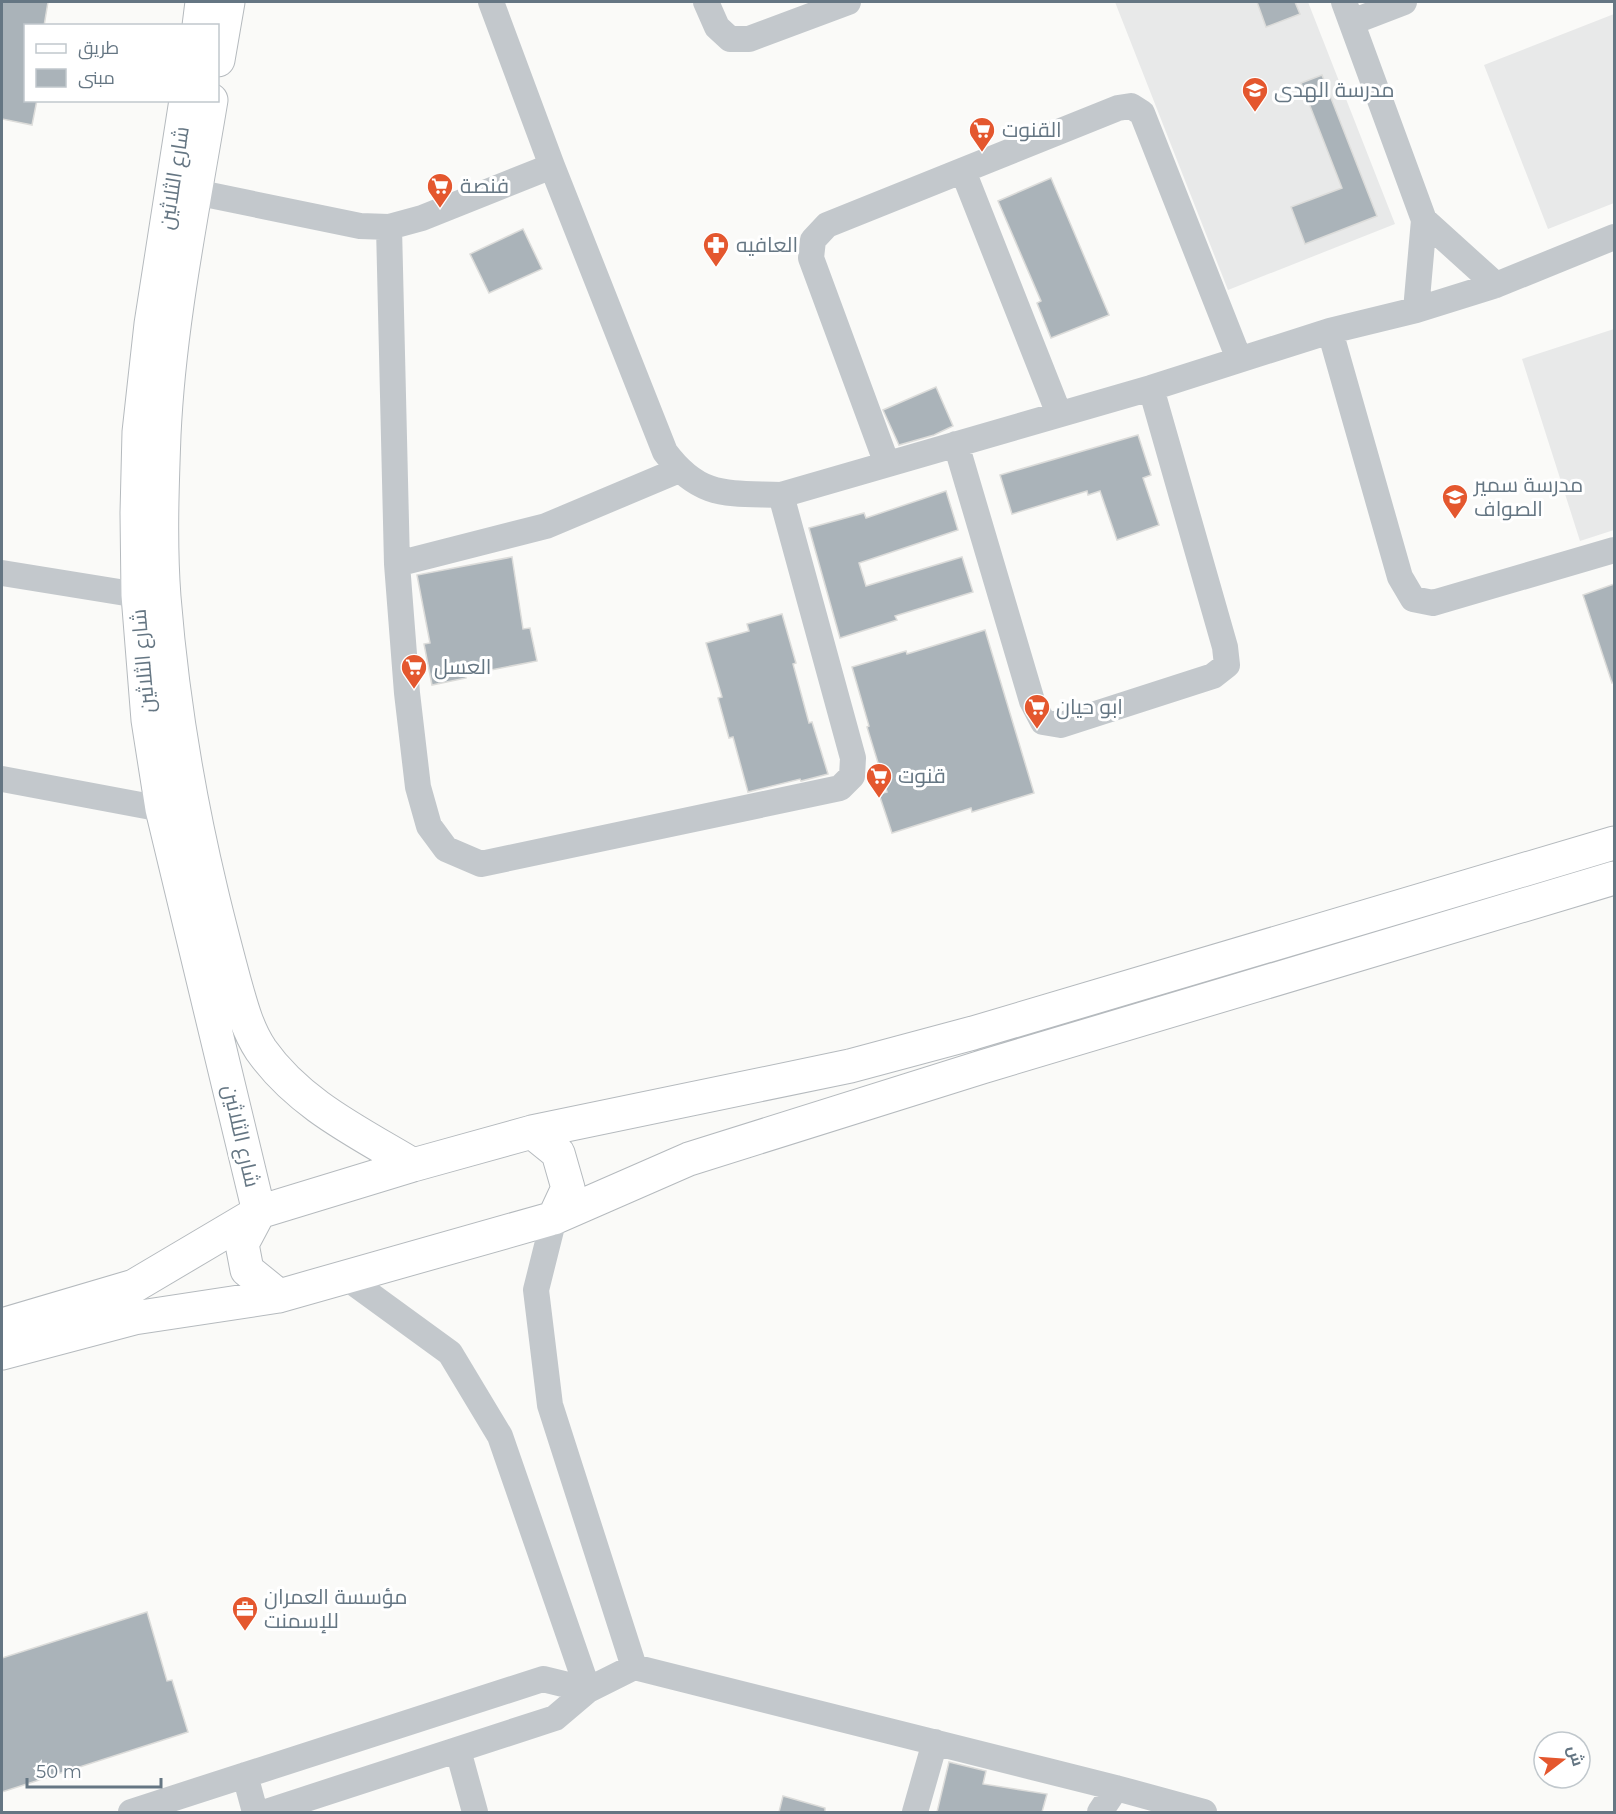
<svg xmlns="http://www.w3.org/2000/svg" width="1616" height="1814" viewBox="0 0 1616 1814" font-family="Montserrat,Cairo,sans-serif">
<rect width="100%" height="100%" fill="#fafaf8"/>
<!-- built -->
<path fill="#e8e9e9" d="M1115,2H1308L1395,224L1228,290Z
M1614,14V203L1548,229L1484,65Z
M1614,329V530L1580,541L1522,359Z"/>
<!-- building -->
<path fill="#aab3b9" stroke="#dcdcda" stroke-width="1.5" d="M2,2H48L44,26H26V100H37L32,125L2,119Z
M1257,2H1295L1300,14L1266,27Z
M1322,75L1377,216L1305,244L1291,207L1342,188L1301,83Z
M1051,178L1109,315L1051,338L1037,303L1041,301L998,201Z
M523,229L542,269L489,293L470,254Z
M936,387L953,426L934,435L899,445L883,410Z
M1138,435L1151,475L1143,478L1159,525L1117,540L1100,491L1088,495L1087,491L1012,514L1000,475Z
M946,491L958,530L859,563L866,586L962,557L973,592L895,616L897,620L840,638L809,528L864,513L866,518Z
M512,557L523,629L530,628L537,661L465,675L466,678L432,685L424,644L430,643L417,575Z
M1614,584V682L1612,683L1583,595Z
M782,614L796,663L793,664L809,723L812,722L828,774L801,781L800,779L748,792L733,737L729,738L718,698L722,697L706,643L749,631L747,624Z
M985,630L1034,793L972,812L971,808L892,833L879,794L887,792L867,727L869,726L852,667L906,651L907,654Z
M147,1612L167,1681L172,1680L188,1732L2,1792V1658Z
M949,1762L986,1771L983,1784L1047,1794L1042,1812H937Z
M783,1796L825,1808V1812H779Z"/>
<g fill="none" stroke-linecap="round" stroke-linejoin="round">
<!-- major casing -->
<g stroke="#b5babe" stroke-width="35">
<path id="major" d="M199,26L202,2
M218,60L228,2
M186,100L151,324L139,432L137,513L138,595L148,720L162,809L259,1212L242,1244L247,1270L279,1296
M211,100C193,209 169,325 164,435C162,488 160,544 164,597C172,696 188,794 211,890C218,920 226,950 234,980C241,1005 247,1029 261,1050C299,1104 358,1132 413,1165
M532,1132L558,1153L568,1188L554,1218
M2,1325L134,1286L259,1212L413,1165L532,1132L850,1066L973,1033L1614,843
M2,1353L134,1318L279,1296L554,1218L689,1159L982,1067L1614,878"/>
</g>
<!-- minor -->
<path stroke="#c3c8cc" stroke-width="26" d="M491,2L552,166L665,452C700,499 728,493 781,495L1151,388L1330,331L1416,310L1496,285L1614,237
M706,2L717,27L730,39H749L848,2
M1344,2L1424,220L1416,310
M1352,22L1404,2
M963,171L1059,414
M195,192L360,226L389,227L422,218L552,166
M1424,220L1496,285
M389,227L397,564L407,693L418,787L429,826L446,849L481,864L840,788L852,776L853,758L781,495
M1330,331L1400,577L1413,599L1433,603L1614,550
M956,444L1032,701L1043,722L1061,725L1213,676L1227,665L1225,647L1151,388
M887,464L811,258L813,240L827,225L1118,108L1131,106L1142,113L1239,359
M397,564L546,526L679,470
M2,573L138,595
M2,779L162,809
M554,1218L536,1290L550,1405L634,1667
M347,1278L450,1353L500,1436L588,1690
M458,1750L475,1812
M245,1775L255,1812
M131,1812L543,1679L588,1690
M266,1812L555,1718L588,1690L634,1667L1116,1788L1204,1812
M915,1812L935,1742
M1100,1812L1116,1788"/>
<!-- major -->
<use href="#major" stroke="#fff" stroke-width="33"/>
</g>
<!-- icons -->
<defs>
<g id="school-pin" transform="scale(1.35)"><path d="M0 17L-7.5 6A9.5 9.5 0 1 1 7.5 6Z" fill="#e4572e" stroke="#fff"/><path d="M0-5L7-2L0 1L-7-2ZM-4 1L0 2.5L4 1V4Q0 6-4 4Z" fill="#fff"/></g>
<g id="supermarket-pin" transform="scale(1.35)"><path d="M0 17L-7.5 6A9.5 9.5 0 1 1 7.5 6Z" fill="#e4572e" stroke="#fff"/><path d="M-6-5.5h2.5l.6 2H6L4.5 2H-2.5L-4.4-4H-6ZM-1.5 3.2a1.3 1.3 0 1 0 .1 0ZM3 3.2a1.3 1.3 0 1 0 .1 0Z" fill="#fff"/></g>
<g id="pharmacy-pin" transform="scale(1.35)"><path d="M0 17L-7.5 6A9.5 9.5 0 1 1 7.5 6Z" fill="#e4572e" stroke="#fff"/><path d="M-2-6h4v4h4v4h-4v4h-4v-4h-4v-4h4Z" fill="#fff"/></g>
<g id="office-pin" transform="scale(1.35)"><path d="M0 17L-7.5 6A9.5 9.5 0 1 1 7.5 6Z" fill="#e4572e" stroke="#fff"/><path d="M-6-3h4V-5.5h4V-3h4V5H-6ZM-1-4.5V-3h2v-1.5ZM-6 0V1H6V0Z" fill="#fff"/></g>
</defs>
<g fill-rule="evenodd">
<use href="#school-pin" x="1255" y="90"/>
<use href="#supermarket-pin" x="982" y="130"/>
<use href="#supermarket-pin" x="440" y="186"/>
<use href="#pharmacy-pin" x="716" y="245"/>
<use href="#school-pin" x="1455" y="497"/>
<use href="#supermarket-pin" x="414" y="667"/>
<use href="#supermarket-pin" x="1037" y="707"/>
<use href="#supermarket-pin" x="879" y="776"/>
<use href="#office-pin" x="245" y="1609"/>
</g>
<g text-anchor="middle" stroke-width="6" stroke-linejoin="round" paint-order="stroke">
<!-- poi labels -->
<g font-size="21" fill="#657683" stroke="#fff" text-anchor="start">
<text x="1274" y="97">مدرسة الهدى</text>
<text x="1002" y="137">القنوت</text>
<text x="460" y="193">فنصة</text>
<text x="736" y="252">العافيه</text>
<text x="1474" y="492">مدرسة سمير<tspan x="1474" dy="24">الصواف</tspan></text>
<text x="434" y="674">العسل</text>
<text x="1056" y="714">ابو حيان</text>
<text x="898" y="783">قنوت</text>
<text x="264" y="1604">مؤسسة العمران<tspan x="264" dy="24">للإسمنت</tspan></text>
</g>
<!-- street labels -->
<g font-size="21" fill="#657683" stroke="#fff">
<text transform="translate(174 178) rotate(-81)" y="7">شارع الثلاثين</text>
<text transform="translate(143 661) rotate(-95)" y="7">شارع الثلاثين</text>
<text transform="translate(241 1136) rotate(77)" y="7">شارع الثلاثين</text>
</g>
</g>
<!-- border -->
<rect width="1616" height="1814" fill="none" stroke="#657683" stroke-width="6"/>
<!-- legend -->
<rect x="24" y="24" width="195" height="78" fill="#ffffff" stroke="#c1c8cd" stroke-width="1.5"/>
<rect x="36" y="44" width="30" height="9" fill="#ffffff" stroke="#c1c8cd" stroke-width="1.5"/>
<text x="78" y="54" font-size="18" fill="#657683">طريق</text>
<rect x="36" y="69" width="30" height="18" fill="#aab3b9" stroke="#c1c8cd" stroke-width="1.5"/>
<text x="78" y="84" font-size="18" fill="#657683">مبنى</text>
<!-- north arrow -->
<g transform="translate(1562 1760) rotate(73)"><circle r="28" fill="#ffffff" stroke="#c1c8cd" stroke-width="1.5"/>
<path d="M0-4.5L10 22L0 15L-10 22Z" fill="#e4572e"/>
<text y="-9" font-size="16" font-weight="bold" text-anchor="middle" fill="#657683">ش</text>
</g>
<!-- scale -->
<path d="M27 1778v9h134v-9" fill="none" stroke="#657683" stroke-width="3"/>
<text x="36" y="1778" font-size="18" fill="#657683" stroke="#ffffff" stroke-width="4.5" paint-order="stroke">50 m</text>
</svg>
